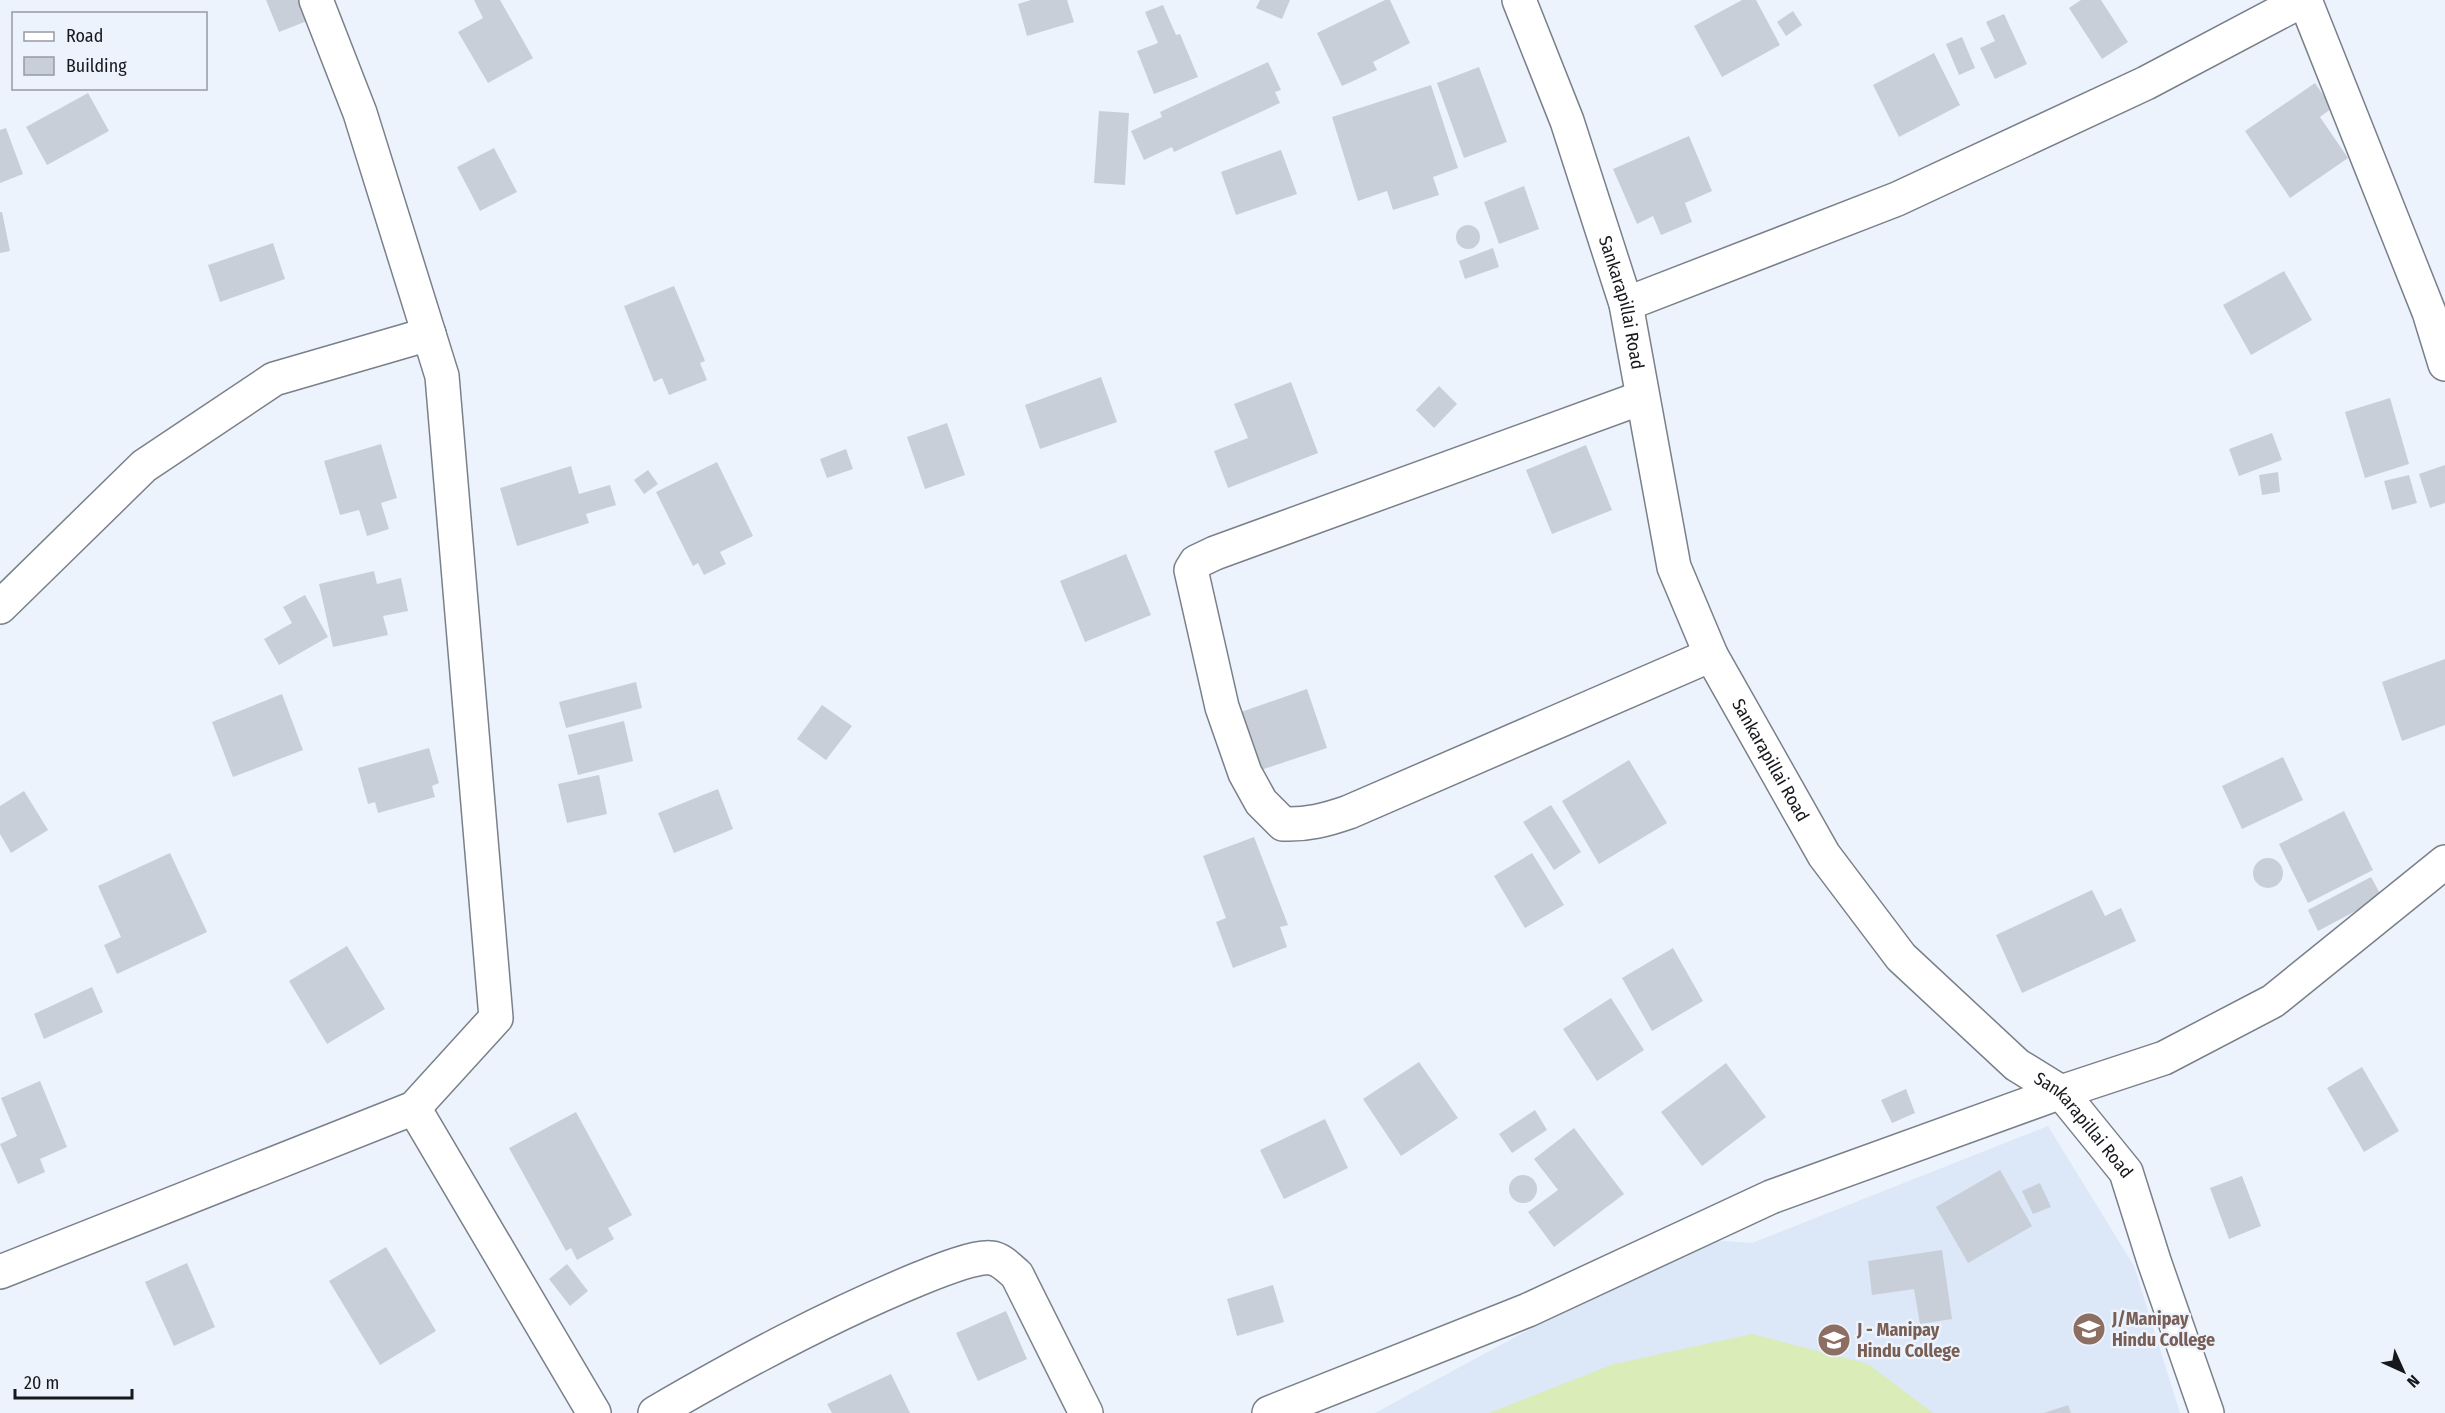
<svg xmlns="http://www.w3.org/2000/svg" width="2445" height="1413" viewBox="0 0 2445 1413" font-family="'Fira Sans Condensed',sans-serif">
<rect width="100%" height="100%" fill="#ecf3fd"/>
<!-- built -->
<path fill="#dce7f7" d="M2048,1126L2134,1266L2180,1413H1375L1696,1239L1752,1243Z"/>
<!-- garden -->
<path fill="#daecb7" d="M1752,1334L1868,1364L1933,1413H1489L1614,1364Z"/>
<!-- building -->
<path fill="#c8cfd9" d="M266,0H299L307,21L279,32Z
M474,0H500L533,58L488,83L458,32L483,18Z
M1031,0H1067L1074,22L1027,36L1018,4Z
M1260,0H1290L1282,19L1256,8Z
M1385,0H1390L1410,43L1373,62L1377,70L1342,86L1317,33Z
M1742,0H1756L1780,45L1722,77L1694,26Z
M2081,0H2101L2128,42L2102,59L2069,8Z
M1163,5L1176,35L1180,34L1198,77L1154,94L1137,51L1158,43L1145,12Z
M1793,11L1802,25L1786,36L1777,22Z
M2004,14L2027,64L1995,79L1980,48L1995,41L1986,22Z
M1962,37L1975,68L1959,75L1946,44Z
M1934,53L1960,105L1899,137L1873,85Z
M1268,62L1281,90L1275,92L1280,103L1174,152L1172,147L1144,160L1131,131L1162,117L1160,112Z
M1479,67L1507,142L1464,158L1437,83Z
M2315,83L2332,108L2320,117L2348,158L2290,198L2245,131Z
M1431,85L1458,168L1433,177L1439,195L1393,210L1387,191L1358,201L1332,117Z
M88,93L109,131L47,165L26,127Z
M1099,111L1129,113L1125,185L1094,183Z
M6,128L23,174L0,183V130Z
M1689,136L1712,191L1685,203L1692,222L1661,235L1653,216L1637,224L1613,169Z
M494,148L517,192L480,211L457,167Z
M1281,150L1297,194L1236,215L1221,172Z
M1524,186L1539,229L1499,244L1484,202Z
M0,212H2L10,251L0,253Z
M1456 237a12 12 0 1 1 24 0a12 12 0 1 1-24 0Z
M273,243L285,279L220,302L208,265Z
M1493,248L1499,267L1465,279L1459,261Z
M2284,271L2312,320L2251,355L2223,305Z
M674,286L705,361L700,363L707,380L669,395L662,378L654,382L624,306Z
M1101,377L1117,422L1040,449L1025,405Z
M1291,382L1318,453L1228,488L1214,451L1248,438L1234,404Z
M1439,386L1457,404L1434,428L1416,410Z
M2390,398L2409,464L2365,478L2345,412Z
M947,423L965,475L925,489L907,437Z
M2272,433L2282,460L2239,476L2229,449Z
M381,444L397,498L381,503L389,529L367,536L359,510L340,515L324,461Z
M1586,445L1612,510L1552,534L1526,470Z
M846,449L853,469L827,478L820,459Z
M717,462L753,536L720,552L726,564L704,575L698,563L693,566L656,492Z
M2445,465V503L2430,508L2419,474Z
M571,466L579,494L610,485L616,505L586,514L589,523L517,546L500,488Z
M648,470L658,484L644,494L634,480Z
M2278,472L2280,492L2262,495L2259,475Z
M2409,475L2417,503L2392,510L2384,481Z
M1126,554L1151,615L1085,642L1060,581Z
M374,571L377,584L401,578L408,611L383,616L388,635L333,647L319,584Z
M305,595L328,637L279,665L264,639L292,623L283,607Z
M2445,659V725L2402,741L2382,682Z
M636,682L642,708L566,728L559,702Z
M1307,689L1327,748L1261,770L1234,722L1244,719L1241,712Z
M282,694L303,750L233,777L212,722Z
M822,705L852,726L826,760L797,739Z
M624,721L633,761L578,775L568,735Z
M429,748L439,783L432,786L435,797L378,813L375,802L368,804L358,768Z
M2283,757L2303,800L2242,829L2222,786Z
M1629,760L1667,823L1599,864L1562,801Z
M599,775L607,814L567,823L558,784Z
M718,789L733,829L674,853L658,813Z
M24,791L48,830L11,853L0,834V806Z
M1551,805L1581,852L1554,870L1523,822Z
M2344,811L2373,870L2308,903L2279,844Z
M1254,837L1288,925L1280,927L1287,947L1233,968L1216,922L1226,918L1203,856Z
M170,853L207,932L117,974L104,945L121,937L98,886Z
M1532,853L1564,905L1525,928L1494,876Z
M2253 873a15 15 0 1 1 30 0a15 15 0 1 1-30 0Z
M2371,877L2382,897L2318,931L2308,910Z
M2092,890L2105,916L2121,908L2136,941L2022,993L1996,935Z
M347,946L385,1009L327,1044L289,981Z
M1673,948L1703,1001L1652,1031L1622,978Z
M92,987L103,1012L44,1039L34,1014Z
M1611,998L1644,1050L1597,1081L1563,1029Z
M1419,1062L1458,1118L1401,1156L1363,1099Z
M1726,1063L1766,1117L1702,1166L1661,1112Z
M2362,1067L2399,1131L2364,1152L2327,1088Z
M40,1081L67,1147L40,1159L45,1172L18,1184L0,1144L17,1136L1,1098Z
M1906,1089L1915,1113L1892,1123L1881,1100Z
M1535,1110L1547,1130L1512,1153L1499,1134Z
M576,1112L632,1215L608,1228L614,1239L577,1260L571,1248L566,1251L509,1148Z
M1325,1119L1348,1168L1284,1199L1260,1150Z
M1574,1128L1624,1194L1554,1247L1528,1212L1558,1190L1534,1159Z
M2000,1170L2032,1226L1968,1263L1936,1207Z
M1509 1189a14 14 0 1 1 28 0a14 14 0 1 1-28 0Z
M2242,1176L2261,1226L2229,1239L2210,1188Z
M2040,1183L2051,1207L2033,1214L2022,1191Z
M386,1247L436,1331L380,1365L329,1281Z
M1942,1250L1952,1319L1920,1324L1914,1289L1872,1295L1868,1261Z
M187,1263L215,1327L174,1346L145,1282Z
M567,1264L588,1291L570,1306L549,1279Z
M1273,1285L1284,1322L1237,1336L1227,1299Z
M1006,1311L1027,1359L978,1381L956,1333Z
M891,1374L910,1413H832L827,1404Z
M2068,1405L2071,1413H2044Z"/>
<g fill="none" stroke-linecap="round" stroke-linejoin="round">
<!-- minor casing -->
<g stroke="#7a8089" stroke-width="36">
<g id="minor">
<path id="s1" d="M1519,0L1567,121L1626,304L1674,567L1711,655L1824,855L1901,957L2017,1065L2061,1092L2126,1172L2154,1261L2207,1413"/>
<path d="M2305,0L2429,312L2445,364"/>
<path d="M1626,304L1897,199L2146,83L2303,0"/>
<path d="M1641,398L1215,553L1196,562L1191,570L1222,707L1245,773L1261,802L1283,824C1307,825 1326,820 1349,812L1711,655"/>
<path d="M0,607L144,466L274,379L429,334"/>
<path d="M414,1108L594,1413"/>
<path d="M0,1272L414,1108L496,1018L442,376L360,113L316,0"/>
<path d="M655,1413C741,1363 828,1316 921,1278C936,1272 975,1256 991,1258C1001,1259 1009,1268 1017,1275L1086,1413"/>
<path d="M1269,1413L1528,1310L1771,1197L2061,1092L2164,1058L2273,1001L2445,862"/>
</g>
</g>
<!-- minor -->
<use href="#minor" stroke="#fff" stroke-width="33"/>
</g>
<!-- icons -->
<defs>
<g id="school-disc" transform="scale(1.725)"><circle r="9.5" fill="#8d6e63" stroke="#ecf3fd"/><path d="M0-5L7-2L0 1L-7-2ZM-4 1L0 2.5L4 1V4Q0 6-4 4Z" fill="#fff"/></g>
</defs>
<g fill-rule="evenodd">
<use href="#school-disc" x="2089" y="1329"/>
<use href="#school-disc" x="1834" y="1340"/>
</g>
<g text-anchor="middle" stroke-width="5" stroke-linejoin="round" paint-order="stroke">
<!-- street labels -->
<g font-size="18" fill="#16181c" stroke="#ecf3fd">
<text dy="6" stroke="none"><textPath href="#s1" startOffset="320">Sankarapillai Road</textPath></text>
<text dy="6" stroke="none"><textPath href="#s1" startOffset="806">Sankarapillai Road</textPath></text>
<text dy="6" stroke="none"><textPath href="#s1" startOffset="1292">Sankarapillai Road</textPath></text>
</g>
<!-- education labels -->
<g font-size="18" font-weight="bold" fill="#785e54" stroke="#ecf3fd" text-anchor="start">
<text x="2112" y="1325">J/Manipay<tspan x="2112" dy="21">Hindu College</tspan></text>
<text x="1857" y="1336">J - Manipay<tspan x="1857" dy="21">Hindu College</tspan></text>
</g>
</g>
<!-- legend -->
<rect x="12" y="12" width="195" height="78" fill="#ecf3fd" stroke="#969ba3" stroke-width="1.5"/>
<rect x="24" y="32" width="30" height="9" fill="#ffffff" stroke="#969ba3" stroke-width="1.5"/>
<text x="66" y="42" font-size="18" fill="#16181c">Road</text>
<rect x="24" y="57" width="30" height="18" fill="#c8cfd9" stroke="#969ba3" stroke-width="1.5"/>
<text x="66" y="72" font-size="18" fill="#16181c">Building</text>
<!-- north arrow -->
<g transform="translate(2403 1371) rotate(135)" stroke="#ecf3fd" stroke-width="4.5" paint-order="stroke">
<path d="M0-4.5L10 22L0 15L-10 22Z" fill="#16181c"/>
<text y="-9" font-size="16" font-weight="bold" text-anchor="middle" fill="#16181c">N</text>
</g>
<!-- scale -->
<path d="M15 1389v9h117v-9" fill="none" stroke="#16181c" stroke-width="3"/>
<text x="24" y="1389" font-size="18" fill="#16181c" stroke="#ecf3fd" stroke-width="4.5" paint-order="stroke">20 m</text>
</svg>
